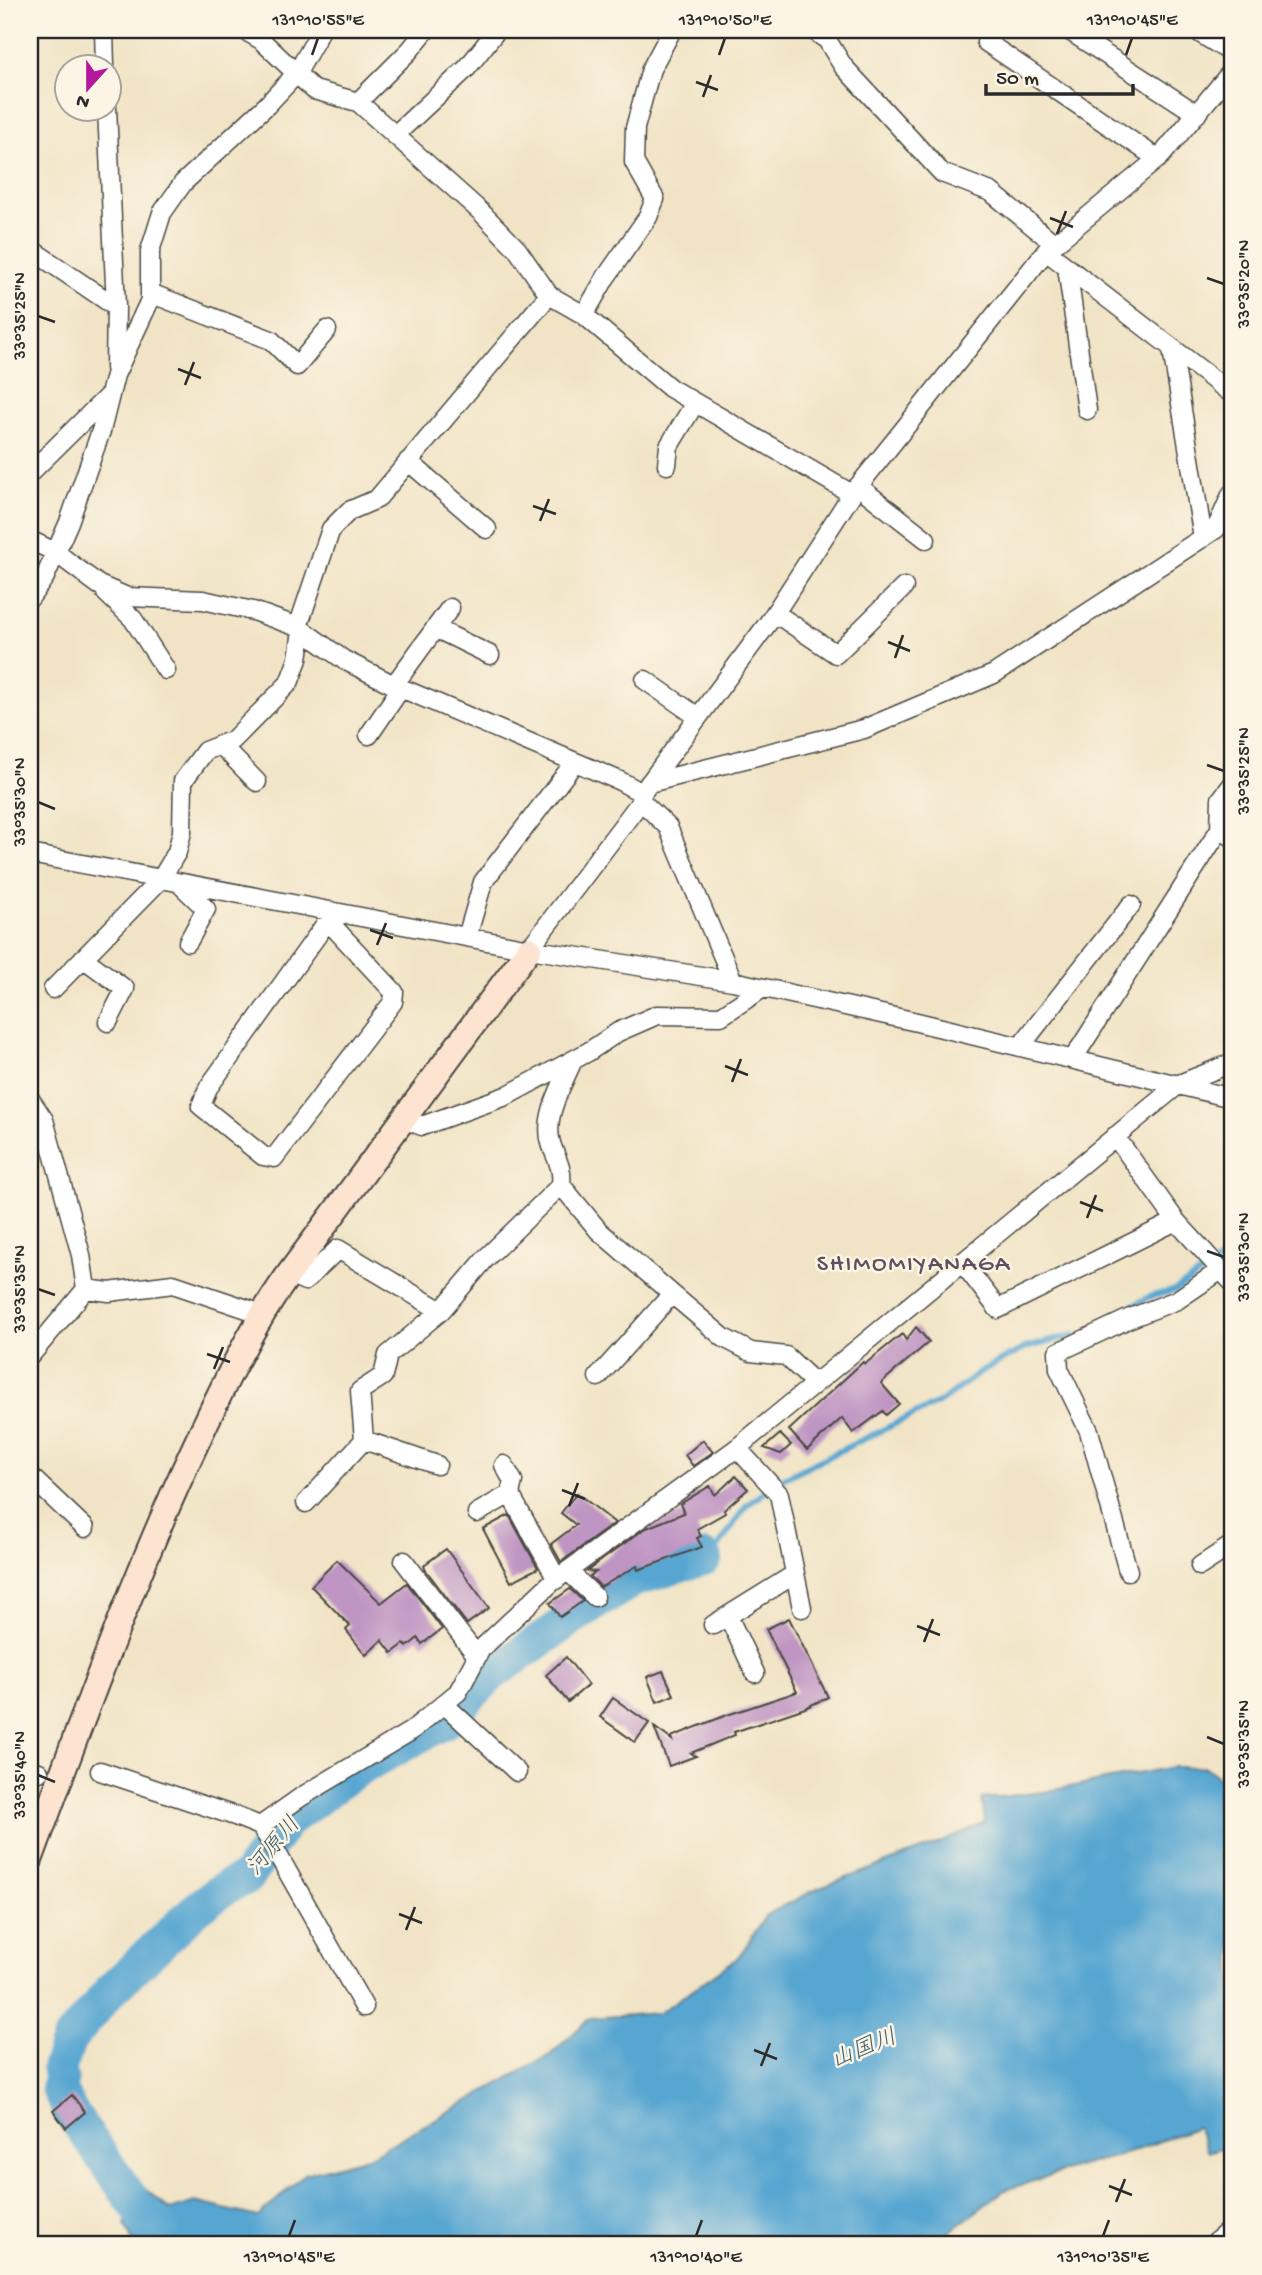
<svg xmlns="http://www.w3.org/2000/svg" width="1262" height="2275" viewBox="0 0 1262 2275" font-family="'Gochi Hand','Klee One',sans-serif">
<rect width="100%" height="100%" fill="#fcf5e5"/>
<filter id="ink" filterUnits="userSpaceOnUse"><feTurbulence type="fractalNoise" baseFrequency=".0143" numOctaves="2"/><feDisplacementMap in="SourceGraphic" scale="14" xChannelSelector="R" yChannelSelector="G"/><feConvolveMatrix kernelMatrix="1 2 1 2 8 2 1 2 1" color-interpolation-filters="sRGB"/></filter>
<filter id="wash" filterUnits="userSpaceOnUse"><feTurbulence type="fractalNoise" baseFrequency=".00686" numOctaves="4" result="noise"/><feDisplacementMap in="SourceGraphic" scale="28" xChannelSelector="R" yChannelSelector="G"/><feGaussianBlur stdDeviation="1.57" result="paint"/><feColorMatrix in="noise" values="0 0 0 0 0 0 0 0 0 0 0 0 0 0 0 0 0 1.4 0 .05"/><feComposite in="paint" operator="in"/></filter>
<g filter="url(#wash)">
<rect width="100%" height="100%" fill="#f1e4c6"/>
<!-- water -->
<path fill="#57a6d1" stroke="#41687e" stroke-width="2" d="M1173,1767H1206L1229,1787H1232V2145L1208,2152L1197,2127L1131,2152L1070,2169L1003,2191L949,2232L907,2245H134L125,2224L144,2188L170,2210L195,2202L258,2217L305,2174L368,2157L550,2055L590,2018L659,2013L739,1957L766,1915L817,1889L940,1843L985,1822L982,1799L1043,1792Z"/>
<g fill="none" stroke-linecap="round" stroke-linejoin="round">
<!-- stream -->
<path stroke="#57a6d1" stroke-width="6" d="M1118,1314L1149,1297L1176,1290L1232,1252
M705,1558L719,1546L746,1506L782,1479L940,1402L985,1369L1025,1348L1074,1335"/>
<!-- river -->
<path stroke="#57a6d1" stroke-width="35" d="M171,2245L147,2221L70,2111L58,2088L61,2080L59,2068L69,2040L80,2027L111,1990L195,1910L226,1887L246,1878L286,1822L347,1776L444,1722L492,1674L584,1610L635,1579L705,1558"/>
</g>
<g id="blocks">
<!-- building -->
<path fill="#bf95c3" d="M916,1327L929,1342L881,1383L899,1404L886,1415L883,1411L853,1433L842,1418L807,1450L789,1430L863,1362L865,1364L902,1334L906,1340Z
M780,1434L791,1445L781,1454L764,1448Z
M703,1440L713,1452L693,1466L685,1455Z
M736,1476L748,1489L724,1510L725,1513L697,1529L701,1536L697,1538L702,1547L638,1570L637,1566L601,1587L590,1576L596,1572L587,1571L644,1529L684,1513L680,1504L710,1486L715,1495Z
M577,1493L615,1523L561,1562L551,1544L576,1525L561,1513Z
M509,1515L538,1568L511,1582L483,1529Z
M446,1549L489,1608L467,1624L425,1569L424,1565Z
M337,1560L381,1603L407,1583L442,1629L422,1644L418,1638L407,1647L404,1644L392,1653L382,1640L366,1655L346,1630L350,1626L311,1586Z
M570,1589L583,1601L560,1617L550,1603Z
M789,1618L828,1697L805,1708L734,1732L735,1735L691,1753L696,1756L669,1766L654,1727L672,1740L671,1737L727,1715L797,1692L766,1629Z
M566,1657L588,1685L568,1702L546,1675Z
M663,1671L674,1695L657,1702L647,1677Z
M613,1698L649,1723L635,1742L600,1717Z
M72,2095L85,2112L66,2128L53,2111Z"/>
</g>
</g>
<g filter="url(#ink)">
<use href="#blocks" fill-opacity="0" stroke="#494742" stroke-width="2"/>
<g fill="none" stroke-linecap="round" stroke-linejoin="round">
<!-- street casing -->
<g stroke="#494742" stroke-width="21">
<path id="street" d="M104,30L105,66
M244,30L261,40L314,90L358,102L481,212L517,249L549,295
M813,30L827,40L843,66L942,173L991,192L1055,244
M1068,30L1197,114
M1195,30L1232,53
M986,42L1158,159
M358,102L410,50L426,30
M107,108L116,307L115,368
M395,135L467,68L497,30
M1046,251L1232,394
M35,252L116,307
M1067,267L1087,410
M150,293L271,340L297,366L327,330
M584,315L606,277L648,217L655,199L634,162L635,128L651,69L672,30
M1172,349L1203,538
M408,461L487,529
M667,465L669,446L695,403
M30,473L109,395
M858,486L926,539
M30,540L55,552L99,585L127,597L203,600L253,611L298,627L344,660L394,685L620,781L642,793
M106,593L133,619L166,670
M30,598L45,577L69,522L101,431L115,375L150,300V251L162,213L183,183L267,105L297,73L321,30
M775,613L836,654L904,587
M298,627L331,529L349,511L377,499L549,295L584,315L670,388L852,494
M435,628L490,655
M645,680L698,717
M394,685L450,608
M369,735L401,688
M221,745L257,782
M649,783L864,729L994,674L1216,529L1232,493
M641,801L668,827L733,981
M1220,829L1221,799L1232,785
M30,854L529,949L733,981L917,1022L1232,1098
M179,883L206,909L188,942
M328,921L394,992L393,1002L274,1158L263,1156L201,1106L208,1088L334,912
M467,937L483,882L575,762
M529,949L626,821L641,801L642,793L771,619L852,494L1046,251L1161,156L1232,71
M83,958L125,989L108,1022
M53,989L161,879L177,852L182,832L183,781L205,751L233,740L289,683L298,659L302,630
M1020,1047L1131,905
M1073,1059L1220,829L1232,837
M30,1099L44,1120L81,1255L86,1289L30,1356
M403,1119L422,1126L506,1096L588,1052L618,1032L657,1015L721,1016L763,988
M1115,1136L1176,1221L1232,1282
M30,1144L44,1120
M561,1185C563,1166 556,1160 551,1143C543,1116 563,1084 573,1060
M962,1262L998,1309L1176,1221
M289,1274L305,1281L338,1249L441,1311L487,1257L561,1185L599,1231L672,1294
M86,1289L109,1292L173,1284L262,1314
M598,1377L672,1294L724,1338L751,1352L786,1356L815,1383
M364,1440L437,1465
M737,1448L779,1494L802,1608
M504,1465L513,1481L510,1494L557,1579
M30,1476L85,1528
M306,1503L364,1440L360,1391L383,1376L388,1355L441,1311
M477,1513L510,1494
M404,1561L477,1656
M1200,1566L1232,1545
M568,1571L595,1597
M1128,1571L1089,1431L1059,1369L1058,1352L1128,1319L1177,1300L1221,1270
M728,1616L755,1673
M713,1625L795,1574
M444,1704L517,1772
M30,1769L39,1772
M100,1771L235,1816L260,1826L269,1839L364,2007
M260,1826L301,1797L411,1731L458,1692L481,1649L551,1583L737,1448L1179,1084L1232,1063
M1212,2245L1232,2228"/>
</g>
<!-- secondary casing -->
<g stroke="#494742" stroke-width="28">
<path id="secondary" d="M30,1860C82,1721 132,1580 195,1446C223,1386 251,1327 289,1274L529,949"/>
</g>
<!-- street -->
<use href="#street" stroke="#fff" stroke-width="18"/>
<!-- secondary -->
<use href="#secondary" stroke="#fde4d1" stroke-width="24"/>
</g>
</g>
<!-- ticks -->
<path fill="none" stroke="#2b2b2b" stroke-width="2.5" d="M312,55L318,38M719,55L725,38M1126,55L1132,38M696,82L718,90M703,97L711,75M1050,218L1073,227M1057,234L1066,211M1207,278L1224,284M38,316L55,322M178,369L201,378M185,385L194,362M533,506L556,514M540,521L549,499M888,642L910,651M895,658L903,635M1207,765L1224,771M38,802L55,809M370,930L393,938M377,945L386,923M725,1066L748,1075M732,1082L741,1059M1080,1202L1103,1211M1087,1218L1096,1195M1207,1251L1224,1257M38,1289L55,1295M207,1354L230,1362M214,1369L223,1347M562,1490L585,1499M569,1506L578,1483M917,1626L940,1635M924,1642L933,1619M1207,1737L1224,1744M38,1775L55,1782M399,1914L422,1923M406,1930L415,1907M754,2050L777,2059M761,2066L770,2043M1109,2186L1132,2195M1116,2202L1125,2179M289,2236L295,2220M696,2236L702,2220M1103,2236L1109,2220"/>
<g text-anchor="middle" stroke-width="5" stroke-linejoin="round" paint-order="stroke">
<!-- water labels -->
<g font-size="23" font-style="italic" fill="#3d5c6d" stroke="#fcf5e5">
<text transform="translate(272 1845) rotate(-50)" y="8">河原川</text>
<text transform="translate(863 2047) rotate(-22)" y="8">山国川</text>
</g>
<!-- quarter labels -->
<g font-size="24" letter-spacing="2" fill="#5f5060" stroke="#fcf5e5">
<text x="914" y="1270">SHIMOMIYANAGA</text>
</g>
</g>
<!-- margin -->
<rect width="1262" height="2275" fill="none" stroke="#fcf5e5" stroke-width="77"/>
<!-- north arrow -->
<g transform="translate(88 88) rotate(201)"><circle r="33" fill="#fcf5e5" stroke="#a8a49b" stroke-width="2"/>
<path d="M0-5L12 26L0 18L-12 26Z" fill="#b5179e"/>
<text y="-10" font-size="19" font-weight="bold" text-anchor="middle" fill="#2b2b2b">N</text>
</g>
<!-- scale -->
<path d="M986 84v10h147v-10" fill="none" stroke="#2b2b2b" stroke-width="3.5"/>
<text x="996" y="84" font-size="21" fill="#2b2b2b" stroke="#fcf5e5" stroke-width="5" paint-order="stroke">50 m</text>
<rect x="38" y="38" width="1186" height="2198" fill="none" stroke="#2b2b2b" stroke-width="2.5"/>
<g font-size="18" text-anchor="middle" fill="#2b2b2b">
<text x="318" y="25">131°10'55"E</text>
<text x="725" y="25">131°10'50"E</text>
<text x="1132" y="25">131°10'45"E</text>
<text transform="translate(1243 284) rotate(-90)" y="6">33°35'20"N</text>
<text transform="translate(19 316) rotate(-90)" y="6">33°35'25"N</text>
<text transform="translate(1243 771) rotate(-90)" y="6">33°35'25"N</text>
<text transform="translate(19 802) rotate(-90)" y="6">33°35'30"N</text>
<text transform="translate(1243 1257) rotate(-90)" y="6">33°35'30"N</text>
<text transform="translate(19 1289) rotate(-90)" y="6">33°35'35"N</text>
<text transform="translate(1243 1744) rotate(-90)" y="6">33°35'35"N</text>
<text transform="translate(19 1775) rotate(-90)" y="6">33°35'40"N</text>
<text x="289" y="2262">131°10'45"E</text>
<text x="696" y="2262">131°10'40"E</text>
<text x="1103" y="2262">131°10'35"E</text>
</g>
</svg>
